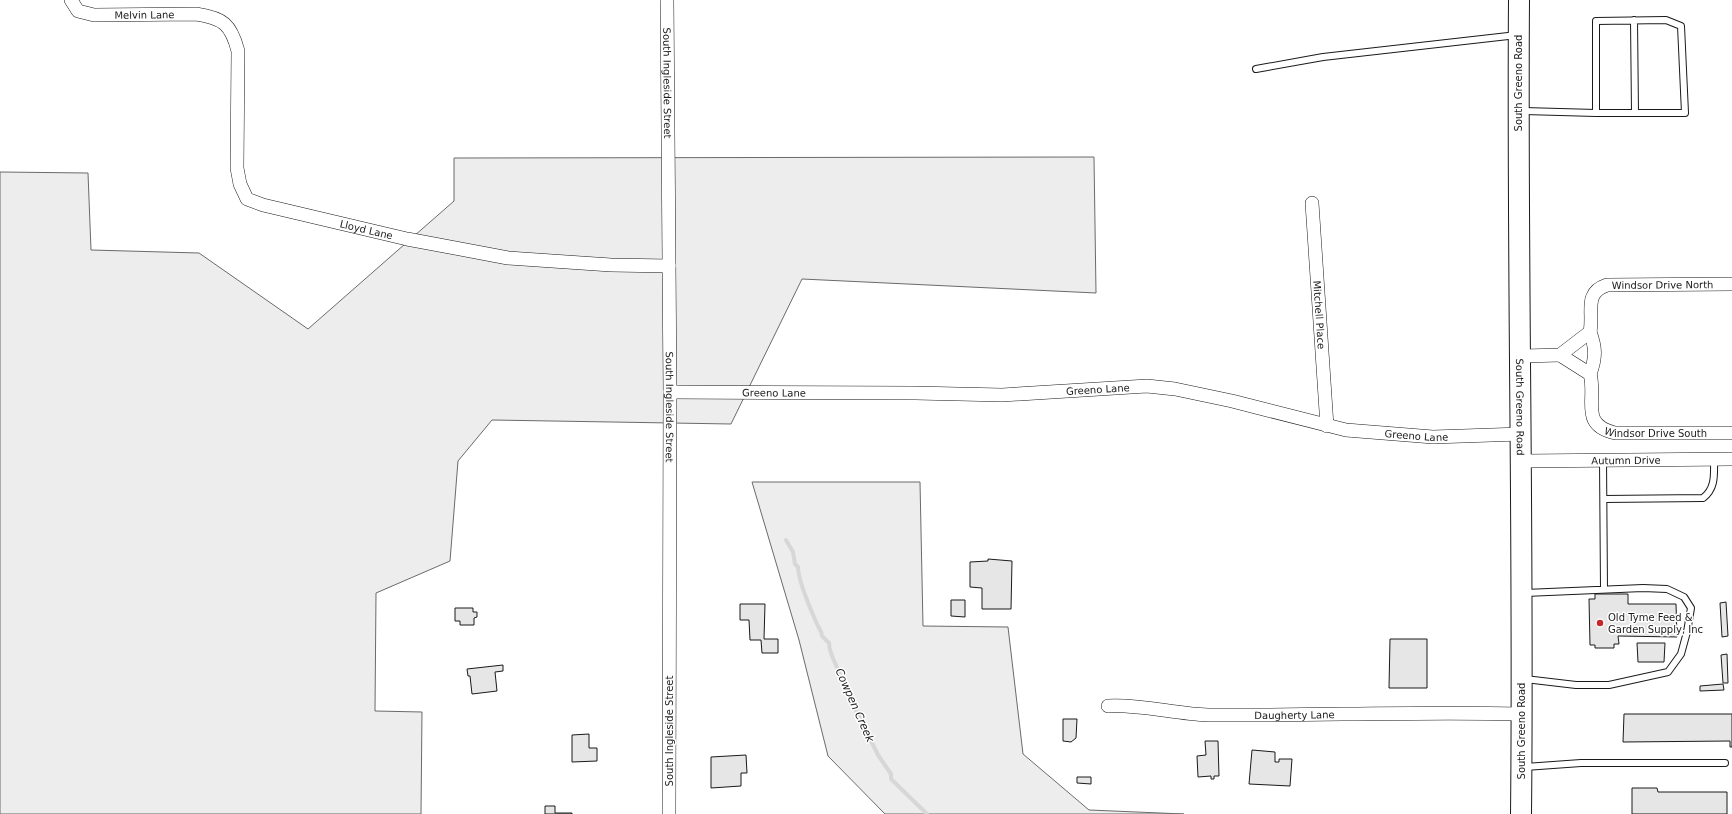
<svg xmlns="http://www.w3.org/2000/svg" width="1732" height="814" viewBox="0 0 1732 814" font-family="'DejaVu Sans',sans-serif">
<rect width="100%" height="100%" fill="#fff"/>
<!-- green -->
<path fill="#ededed" stroke="#6a6a6a" d="M1094,157L1096,293L802,279L731,424L492,420L458,461L450,561L376,593L375,711L422,712L421,814H0V172L88,173L91,250L199,253L308,329L454,201V158Z
M752,482H920L923,626L1008,627L1023,754L1089,810L1184,814H885L828,756L799,640Z"/>
<g fill="none" stroke-linecap="round" stroke-linejoin="round">
<!-- stream -->
<path stroke="#d7d7d7" stroke-width="4" d="M786,540L793,552L795,564L798,567C798,582 811,610 817,624C819,629 822,631 822,636L829,643C829,656 840,669 842,682L878,755L891,774V779L927,814"/>
</g>
<!-- building -->
<path fill="#e6e6e6" stroke="#1a1a1a" d="M988,559L1012,561L1011,609H982V588L970,587V562L988,561Z
M1595,594H1628V604H1676L1677,637L1618,636L1619,644H1614V648H1595V645H1590L1589,599H1595Z
M951,600H965V617L951,616Z
M1726,602L1728,636L1722,637L1720,603Z
M740,604H765L764,639H778V653H762L761,640H750L749,620H740Z
M455,608H473V612H477V617L474,618V625H460V621H455Z
M1390,639H1427V688H1389Z
M1637,643H1665L1664,662H1638Z
M1727,654L1728,683H1723L1721,655Z
M503,665V671L495,672L497,691L472,694L470,676H468L467,669Z
M1723,684L1724,690L1700,691V686Z
M1624,714H1732V747H1730V741L1623,742Z
M1063,719H1077L1076,738L1071,742L1063,741Z
M589,734V748H597V761L572,762V735Z
M1205,741H1218L1219,776H1214V779H1211V776L1198,777L1197,756L1206,755Z
M1252,750L1275,752V762H1279V759H1292L1290,786L1249,784Z
M746,755L747,773H741V786L711,788V757Z
M1077,777H1091V784L1077,783Z
M1632,788H1657L1658,792H1727V814H1632Z
M545,806H555V813H572V814H545Z"/>
<g fill="none" stroke-linecap="round" stroke-linejoin="round">
<!-- lane casing -->
<g stroke="#1a1a1a" stroke-width="8">
<path id="lane" d="M1634,20L1635,113
M1256,69L1323,57L1517,35
M1522,111L1596,113H1685L1681,26L1666,20L1596,21V113
M1603,460L1604,589
M1604,499L1703,498C1716,488 1714,474 1714,459
M1525,593L1643,588L1667,589L1684,597L1691,608L1687,632L1681,654L1668,672L1609,685H1576L1525,679
M1525,767L1581,763H1725"/>
</g>
<!-- street casing -->
<g stroke="#1a1a1a" stroke-width="14">
<g id="street">
<path id="s1" d="M71,0L78,11L94,15L196,14C223,18 231,24 238,51L237,168L240,184L247,199L263,205L407,239L508,258L611,265L669,266"/>
<path id="s2" d="M667,0L670,392L669,814"/>
<path id="s3" d="M1312,203L1327,426"/>
<path id="s4" d="M1560,355L1590,374C1597,399 1579,425 1615,433H1732"/>
<path id="s5" d="M1520,356L1560,355L1590,332C1594,312 1583,293 1607,285L1732,284"/>
<path d="M1590,374C1596,358 1596,348 1590,332"/>
<path id="s6" d="M670,392L915,393L1002,395L1147,386L1175,389L1232,401L1346,430L1433,437L1521,434"/>
<path id="s7" d="M1521,461L1732,459"/>
<path id="s8" d="M1108,706C1141,704 1175,714 1208,715C1313,716 1417,711 1521,714"/>
</g>
</g>
<!-- primary casing -->
<g stroke="#1a1a1a" stroke-width="22">
<g id="primary">
<path id="s9" d="M1519,0C1517,271 1524,543 1521,814"/>
</g>
</g>
<!-- lane -->
<use href="#lane" stroke="#fff" stroke-width="6"/>
<!-- street -->
<use href="#street" stroke="#fff" stroke-width="13"/>
<!-- primary -->
<use href="#primary" stroke="#fff" stroke-width="20"/>
</g>
<!-- markers -->
<circle fill="#c62828" stroke="#fff" stroke-width="1.5" cx="1600" cy="623" r="4"/>
<g text-anchor="middle" stroke-width="3" stroke-linejoin="round" paint-order="stroke">
<!-- street labels -->
<g font-size="10" fill="#1a1a1a" stroke="#fff">
<text dy="4" stroke="none"><textPath href="#s1" startOffset="80">Melvin Lane</textPath></text>
<text dy="4" stroke="none"><textPath href="#s2" startOffset="83">South Ingleside Street</textPath></text>
<text transform="translate(1518 83) rotate(-90)" y="4">South Greeno Road</text>
<text dy="4" stroke="none"><textPath href="#s1" startOffset="466">Lloyd Lane</textPath></text>
<text dy="4" stroke="none"><textPath href="#s5" startOffset="188">Windsor Drive North</textPath></text>
<text dy="4" stroke="none"><textPath href="#s3" startOffset="112">Mitchell Place</textPath></text>
<text dy="4" stroke="none"><textPath href="#s6" startOffset="428">Greeno Lane</textPath></text>
<text dy="4" stroke="none"><textPath href="#s6" startOffset="104">Greeno Lane</textPath></text>
<text dy="4" stroke="none"><textPath href="#s2" startOffset="407">South Ingleside Street</textPath></text>
<text dy="4" stroke="none"><textPath href="#s9" startOffset="407">South Greeno Road</textPath></text>
<text dy="4" stroke="none"><textPath href="#s4" startOffset="148">Windsor Drive South</textPath></text>
<text dy="4" stroke="none"><textPath href="#s6" startOffset="752">Greeno Lane</textPath></text>
<text dy="4" stroke="none"><textPath href="#s7" startOffset="105">Autumn Drive</textPath></text>
<text dy="4" stroke="none"><textPath href="#s8" startOffset="187">Daugherty Lane</textPath></text>
<text transform="translate(669 731) rotate(-90)" y="4">South Ingleside Street</text>
<text transform="translate(1521 731) rotate(-90)" y="4">South Greeno Road</text>
</g>
<!-- poi labels -->
<g font-size="10" fill="#1a1a1a" stroke="#fff" text-anchor="start">
<text x="1608" y="621">Old Tyme Feed &amp;<tspan x="1608" dy="12">Garden Supply, Inc</tspan></text>
</g>
<!-- water labels -->
<g font-size="11" font-style="italic" fill="#1a1a1a" stroke="#fff">
<text transform="translate(855 705) rotate(66)" y="4">Cowpen Creek</text>
</g>
</g>
</svg>
